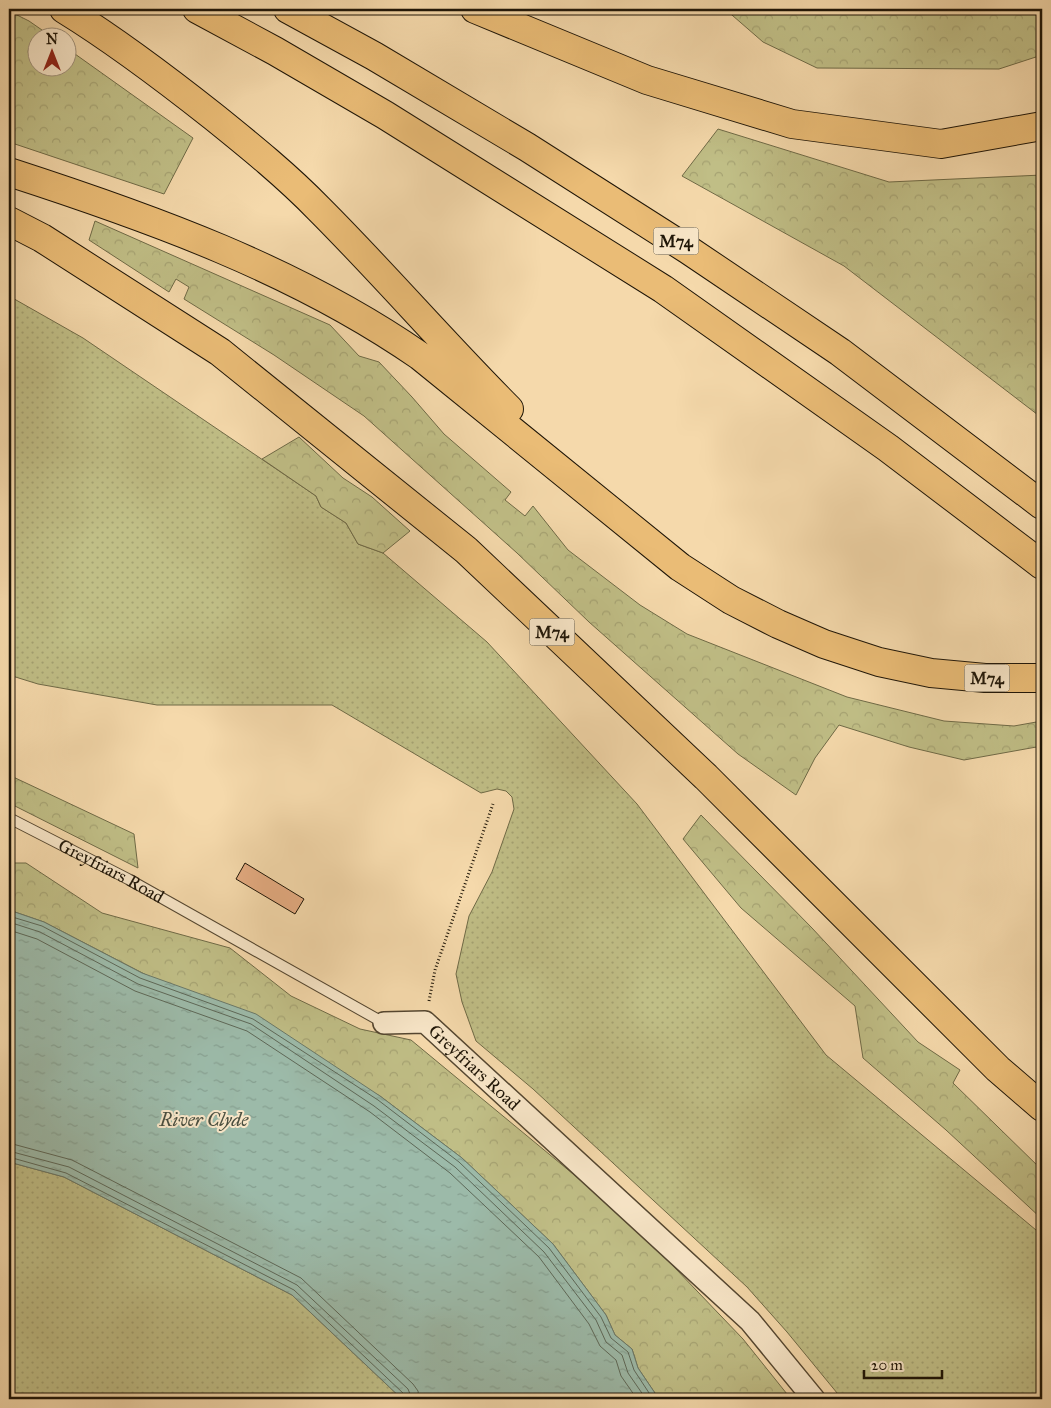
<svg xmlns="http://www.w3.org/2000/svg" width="1051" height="1408" viewBox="0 0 1051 1408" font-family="'IM FELL Great Primer',serif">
<defs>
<pattern id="grass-dots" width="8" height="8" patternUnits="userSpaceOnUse" patternTransform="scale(1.25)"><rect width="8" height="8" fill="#c0be86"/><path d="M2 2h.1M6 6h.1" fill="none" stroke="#a5a272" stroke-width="1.8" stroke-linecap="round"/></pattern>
<pattern id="forest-crowns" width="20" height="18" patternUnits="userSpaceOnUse" patternTransform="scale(1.25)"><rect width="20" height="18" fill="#c0be86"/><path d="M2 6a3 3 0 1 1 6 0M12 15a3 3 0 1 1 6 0" fill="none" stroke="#a5a272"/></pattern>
<pattern id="water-ripples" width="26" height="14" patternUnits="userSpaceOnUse" patternTransform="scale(1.25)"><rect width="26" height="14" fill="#9cbaa9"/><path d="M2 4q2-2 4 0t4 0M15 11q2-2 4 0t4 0" fill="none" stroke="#869f90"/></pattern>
</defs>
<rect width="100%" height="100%" fill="#f5d9ab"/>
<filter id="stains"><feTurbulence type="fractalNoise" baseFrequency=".004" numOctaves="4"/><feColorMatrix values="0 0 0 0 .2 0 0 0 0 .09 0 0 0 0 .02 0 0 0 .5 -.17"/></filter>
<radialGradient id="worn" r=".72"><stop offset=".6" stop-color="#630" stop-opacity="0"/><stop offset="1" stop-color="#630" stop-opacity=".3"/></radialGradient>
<!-- grass -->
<path fill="url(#grass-dots)" stroke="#6f6a46" d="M9,296L83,338L316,496L321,507L346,523L358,544L383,553L487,642L637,804L826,1055L1042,1235V1399H842L787,1332L747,1287L533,1089L476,1041L462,1002L456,974L469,916L492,872L514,809L512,797L506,791L497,789L481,793L332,705H157L38,684L9,675Z
M9,1162L64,1177L292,1295L402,1399H9Z"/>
<!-- forest -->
<path fill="url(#forest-crowns)" stroke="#6f6a46" d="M725,9H1042V55L999,69L817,68L763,42Z
M9,11L29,21L52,37L38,38V68H68V49L193,138L164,194L9,142Z
M718,129L889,182L1042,175V418L844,266L682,176Z
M95,221L330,325L359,356L379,362L412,397L444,434L511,492L505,500L525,516L533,506L568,550L640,605L687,634L847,697L944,721L1014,726L1042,721V746L964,760L909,747L839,725L815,758L796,795L738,754L589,622L517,553L364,416L274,355L184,299L189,287L176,279L169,292L89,240Z
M299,437L343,478L372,497L410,531L383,553L358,544L346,523L321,507L316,496L262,459Z
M9,775L134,834L138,868L9,803Z
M701,815L812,928L918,1042L960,1070L953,1083L1042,1170V1219L946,1130L863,1058L855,1006L741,908L683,839Z
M9,863H26L102,913L230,948L291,996L360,1029L411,1040L630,1221L743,1339L791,1399H659L638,1368L632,1349L615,1335L606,1315L553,1244L462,1158L380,1096L44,922L9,910Z"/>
<!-- water -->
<path fill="url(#water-ripples)" stroke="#6a7868" d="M9,910L44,922L142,973L256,1014L380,1096L462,1158L553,1244L606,1315L615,1335L632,1349L638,1368L659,1399H402L292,1295L64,1177L9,1162Z"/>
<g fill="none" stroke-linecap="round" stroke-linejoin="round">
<!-- shore -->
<path stroke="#5d6858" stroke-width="1" d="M9,916L42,926L140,978L253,1019L378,1100L459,1162L549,1248L601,1317L611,1338L628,1352L634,1370L653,1399
M9,922L40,932L138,984L251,1024L374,1106L455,1167L544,1252L596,1320L606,1342L622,1355L628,1373L646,1399
M9,930L37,939L135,991L247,1031L370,1112L450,1173L539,1257L589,1324L600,1346L616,1360L621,1376L637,1399
M9,1143L72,1160L301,1278L413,1384L418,1391L419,1399
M9,1151L69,1167L297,1285L408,1389L412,1399
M9,1157L66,1173L294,1290L404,1394L405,1399"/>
</g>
<!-- building -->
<path fill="#e4ab81" stroke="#1e1507" d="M245,863L304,899L295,914L236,879Z"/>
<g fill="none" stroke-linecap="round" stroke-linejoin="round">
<!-- service casing -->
<g stroke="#544630" stroke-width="12">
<g id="service">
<path id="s1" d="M9,818L128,879L384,1023"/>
</g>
</g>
<!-- minor casing -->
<g stroke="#544630" stroke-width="24">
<g id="minor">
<path id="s2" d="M384,1023L425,1022L750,1321L814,1399"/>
</g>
</g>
<!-- motorway casing -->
<g stroke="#1e1507" stroke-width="30">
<path id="motorway" d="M64,9C116,41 166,79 214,117C250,146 287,176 319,209C384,274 444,344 509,409
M197,9L275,51L385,115L663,289L888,448L1042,565
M288,9L374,56L527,147L687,249L840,352L1042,505
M475,9L647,80L792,124L941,144L1042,126
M9,172C151,218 296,270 420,356L680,567L731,600L778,624L824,644L879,662L931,673L985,678H1042
M9,221L42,238L220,352L466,550L706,777L998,1069L1042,1107"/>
</g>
<!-- path -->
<path stroke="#1e1507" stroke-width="3" stroke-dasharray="1 2.5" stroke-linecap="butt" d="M429,1001L435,970L493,804"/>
<!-- service -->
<use href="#service" stroke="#f8e6c8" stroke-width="10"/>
<!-- minor -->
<use href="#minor" stroke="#f8e6c8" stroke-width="21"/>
<!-- motorway -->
<use href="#motorway" stroke="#eabc76" stroke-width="28"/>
</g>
<g text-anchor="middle" stroke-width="4" stroke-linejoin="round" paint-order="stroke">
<!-- shield labels -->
<g fill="#f8e6c8" stroke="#5f5441" stroke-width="1">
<rect x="653.5" y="227.5" width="45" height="27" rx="4"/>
<rect x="529.5" y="618.5" width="45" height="27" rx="4"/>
<rect x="964.5" y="664.5" width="45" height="27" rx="4"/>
</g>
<g font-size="16" font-weight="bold" fill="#1e1507">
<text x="676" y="247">M74</text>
<text x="552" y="638">M74</text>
<text x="987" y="684">M74</text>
</g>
<!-- street labels -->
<g font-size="18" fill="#1e1507" stroke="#f8e6c8">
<text dy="6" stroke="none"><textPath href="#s1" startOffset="115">Greyfriars Road</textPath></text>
<text dy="6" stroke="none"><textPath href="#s2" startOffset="108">Greyfriars Road</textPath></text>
</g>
<!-- water labels -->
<g font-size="19" font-style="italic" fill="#4a4f40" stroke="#f8e6c8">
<text x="204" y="1126">River Clyde</text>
</g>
</g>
<!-- margin -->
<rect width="1051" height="1408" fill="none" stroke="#f5d9ab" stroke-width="30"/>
<rect x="10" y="10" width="1031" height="1388" fill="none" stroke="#1e1507" stroke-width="2.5"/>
<rect x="15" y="15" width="1021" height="1378" fill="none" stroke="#1e1507"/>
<!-- north arrow -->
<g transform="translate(52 52)"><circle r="24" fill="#f8e6c8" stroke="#a1927b"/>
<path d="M0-4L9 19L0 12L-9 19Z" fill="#8f2418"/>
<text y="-8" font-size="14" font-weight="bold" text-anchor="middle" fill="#1e1507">N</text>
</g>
<!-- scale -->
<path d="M864 1370v8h78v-8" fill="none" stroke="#1e1507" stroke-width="2.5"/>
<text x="871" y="1370" font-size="15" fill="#1e1507" stroke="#f8e6c8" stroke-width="4" paint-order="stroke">20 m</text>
<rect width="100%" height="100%" filter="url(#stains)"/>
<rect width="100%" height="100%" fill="url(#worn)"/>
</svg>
